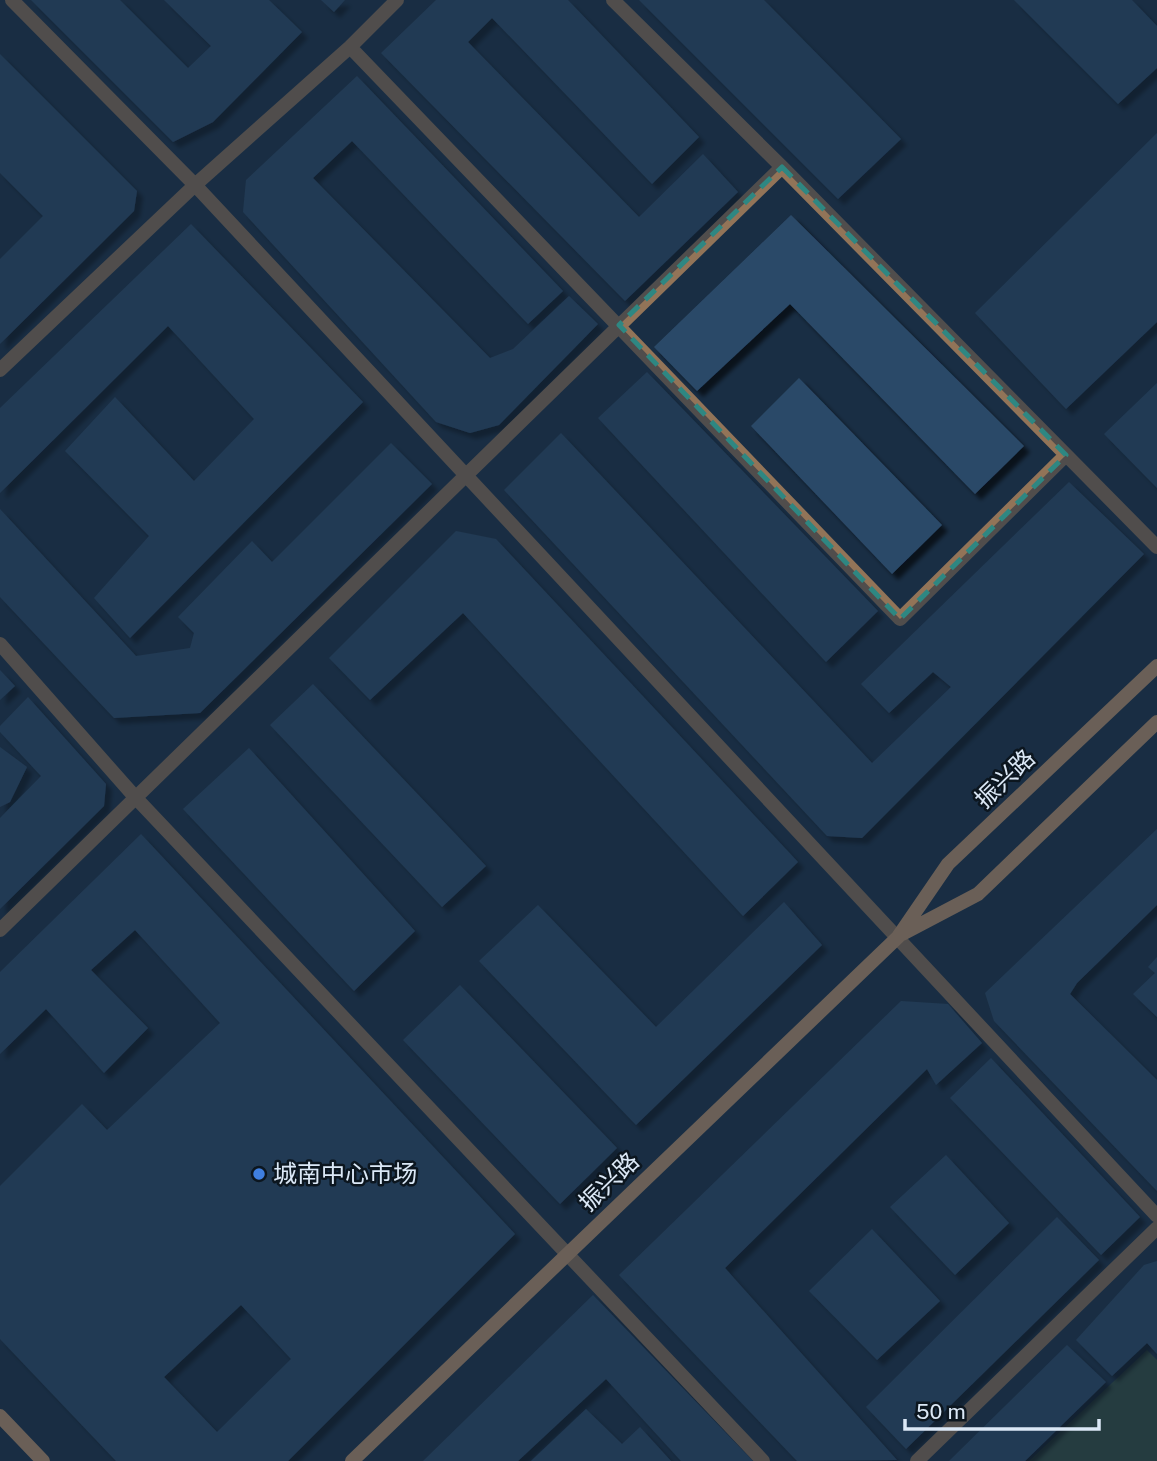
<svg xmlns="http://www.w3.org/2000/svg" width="1157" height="1461" viewBox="0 0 1157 1461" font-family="'Public Sans','Noto Sans SC',sans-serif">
<defs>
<filter id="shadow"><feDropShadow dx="6" dy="6" stdDeviation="2" flood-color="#0009"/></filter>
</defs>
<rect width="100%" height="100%" fill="#192e44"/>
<!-- green -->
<path fill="#334e3c" d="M1147,1350L1157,1360V1461H1029Z"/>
<!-- building -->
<path fill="#2c4a68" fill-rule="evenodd" filter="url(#shadow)" d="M31,0H120L188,68L211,46L164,0H269L302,32L213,122L173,142Z
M321,0H345L334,12Z
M436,0H568L699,137L652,184L492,18L468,42L639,217L703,154L738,192L625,301L381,53Z
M639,0H764L901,139L838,199Z
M1014,0H1132L1157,26V68L1118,104Z
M0,54L137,191L134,211L0,344V259L43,216L0,173Z
M357,76L563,291L528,324L352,141L313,178L490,358L513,349L569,296L598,324L499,425L470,433L436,422L243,212L246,180Z
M1157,133V322L1066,409L975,313Z
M791,215L1024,446L975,494L790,304L697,391L654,347Z
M191,224L363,402L130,638L94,598L149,536L65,451L115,397L194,481L254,419L168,326L0,493V408Z
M647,372L878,611L826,662L598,418Z
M799,378L942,525L892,574L751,426Z
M1157,383V488L1104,434Z
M561,433L872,763L951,687L933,672L889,713L861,684L1069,482L1144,554L862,838L827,836L504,490Z
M391,443L432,484L200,713L114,718L0,597V509L136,656L190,648L194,633L178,617L252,541L272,562Z
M456,531L496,539L798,862L743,916L463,613L370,700L329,658Z
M0,670L15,686L0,700Z
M313,684L486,866L442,907L270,725Z
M28,697L106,784L104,806L0,909V818L41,776L0,732V726Z
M0,747L27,767L10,802L0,807Z
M249,748L415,931L354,991L183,809Z
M1157,829V905L1077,983L1070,994L1157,1080V1191L994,1021L985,993Z
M141,834L515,1234L288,1461H116L0,1339V1186L82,1104L107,1130L220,1023L135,930L91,970L148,1028L104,1073L46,1009L0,1054V972ZM241,1305L291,1359L217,1432L164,1377Z
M784,902L822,945L636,1125L479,961L538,905L656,1027Z
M1157,957V1017L1133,994L1155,973L1148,967Z
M460,985L617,1148L560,1204L403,1040Z
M901,1001L948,1004L982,1043L936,1085L927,1069L725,1268L897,1460L797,1461L619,1275Z
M991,1058L1140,1217L1101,1255L950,1098Z
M946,1155L1009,1223L955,1275L890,1207Z
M1057,1217L1099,1260L906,1449L866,1407Z
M872,1229L940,1301L877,1360L809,1291Z
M1157,1261V1354L1147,1343L1112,1376L1076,1340L1144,1265Z
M593,1295L753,1461H681L606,1379L518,1461H423Z
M1067,1345L1106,1382L1025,1461H949Z
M586,1409L622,1444L640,1427L671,1461H531Z"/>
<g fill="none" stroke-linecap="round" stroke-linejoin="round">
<!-- street -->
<path stroke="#927458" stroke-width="14" d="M12,0L195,185L1157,1216
M613,0L782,167L1157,547
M350,47L900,619L1066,455
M0,370L195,185L350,47L397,0
M0,644L135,797L763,1461
M0,930L782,167
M917,1461L1157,1228"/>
<!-- secondary -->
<path stroke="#cc9c6f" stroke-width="14" d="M902,934L978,894L1157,722
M0,1416L43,1461
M352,1461L898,937L948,864L1157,666"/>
</g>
<!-- marked area -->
<path d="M0 0H1157V1461H0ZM782,167L1066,455L900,619L619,325Z" fill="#192e44" fill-opacity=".55" fill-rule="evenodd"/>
<path fill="none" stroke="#2e8782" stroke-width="5" stroke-dasharray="14 9" stroke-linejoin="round" d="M782,167L1066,455L900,619L619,325Z"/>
<!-- markers -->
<circle fill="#3f7fe0" stroke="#0c161f" stroke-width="2.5" cx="259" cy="1174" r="7"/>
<g text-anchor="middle" stroke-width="5" stroke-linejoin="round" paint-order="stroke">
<!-- street labels -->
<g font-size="24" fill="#dbe8f6" stroke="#0c161f">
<text transform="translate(1005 779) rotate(-44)" y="8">振兴路</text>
<text transform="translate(609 1182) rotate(-44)" y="8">振兴路</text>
</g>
<!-- poi labels -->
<g font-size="24" fill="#dbe8f6" stroke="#0c161f" text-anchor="start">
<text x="273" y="1182">城南中心市场</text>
</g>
</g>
<!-- scale -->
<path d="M905 1419v10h194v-10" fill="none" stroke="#dbe8f6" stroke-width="3.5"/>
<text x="916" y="1419" font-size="21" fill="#dbe8f6" stroke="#0c161f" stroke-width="5" paint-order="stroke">50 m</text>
</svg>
